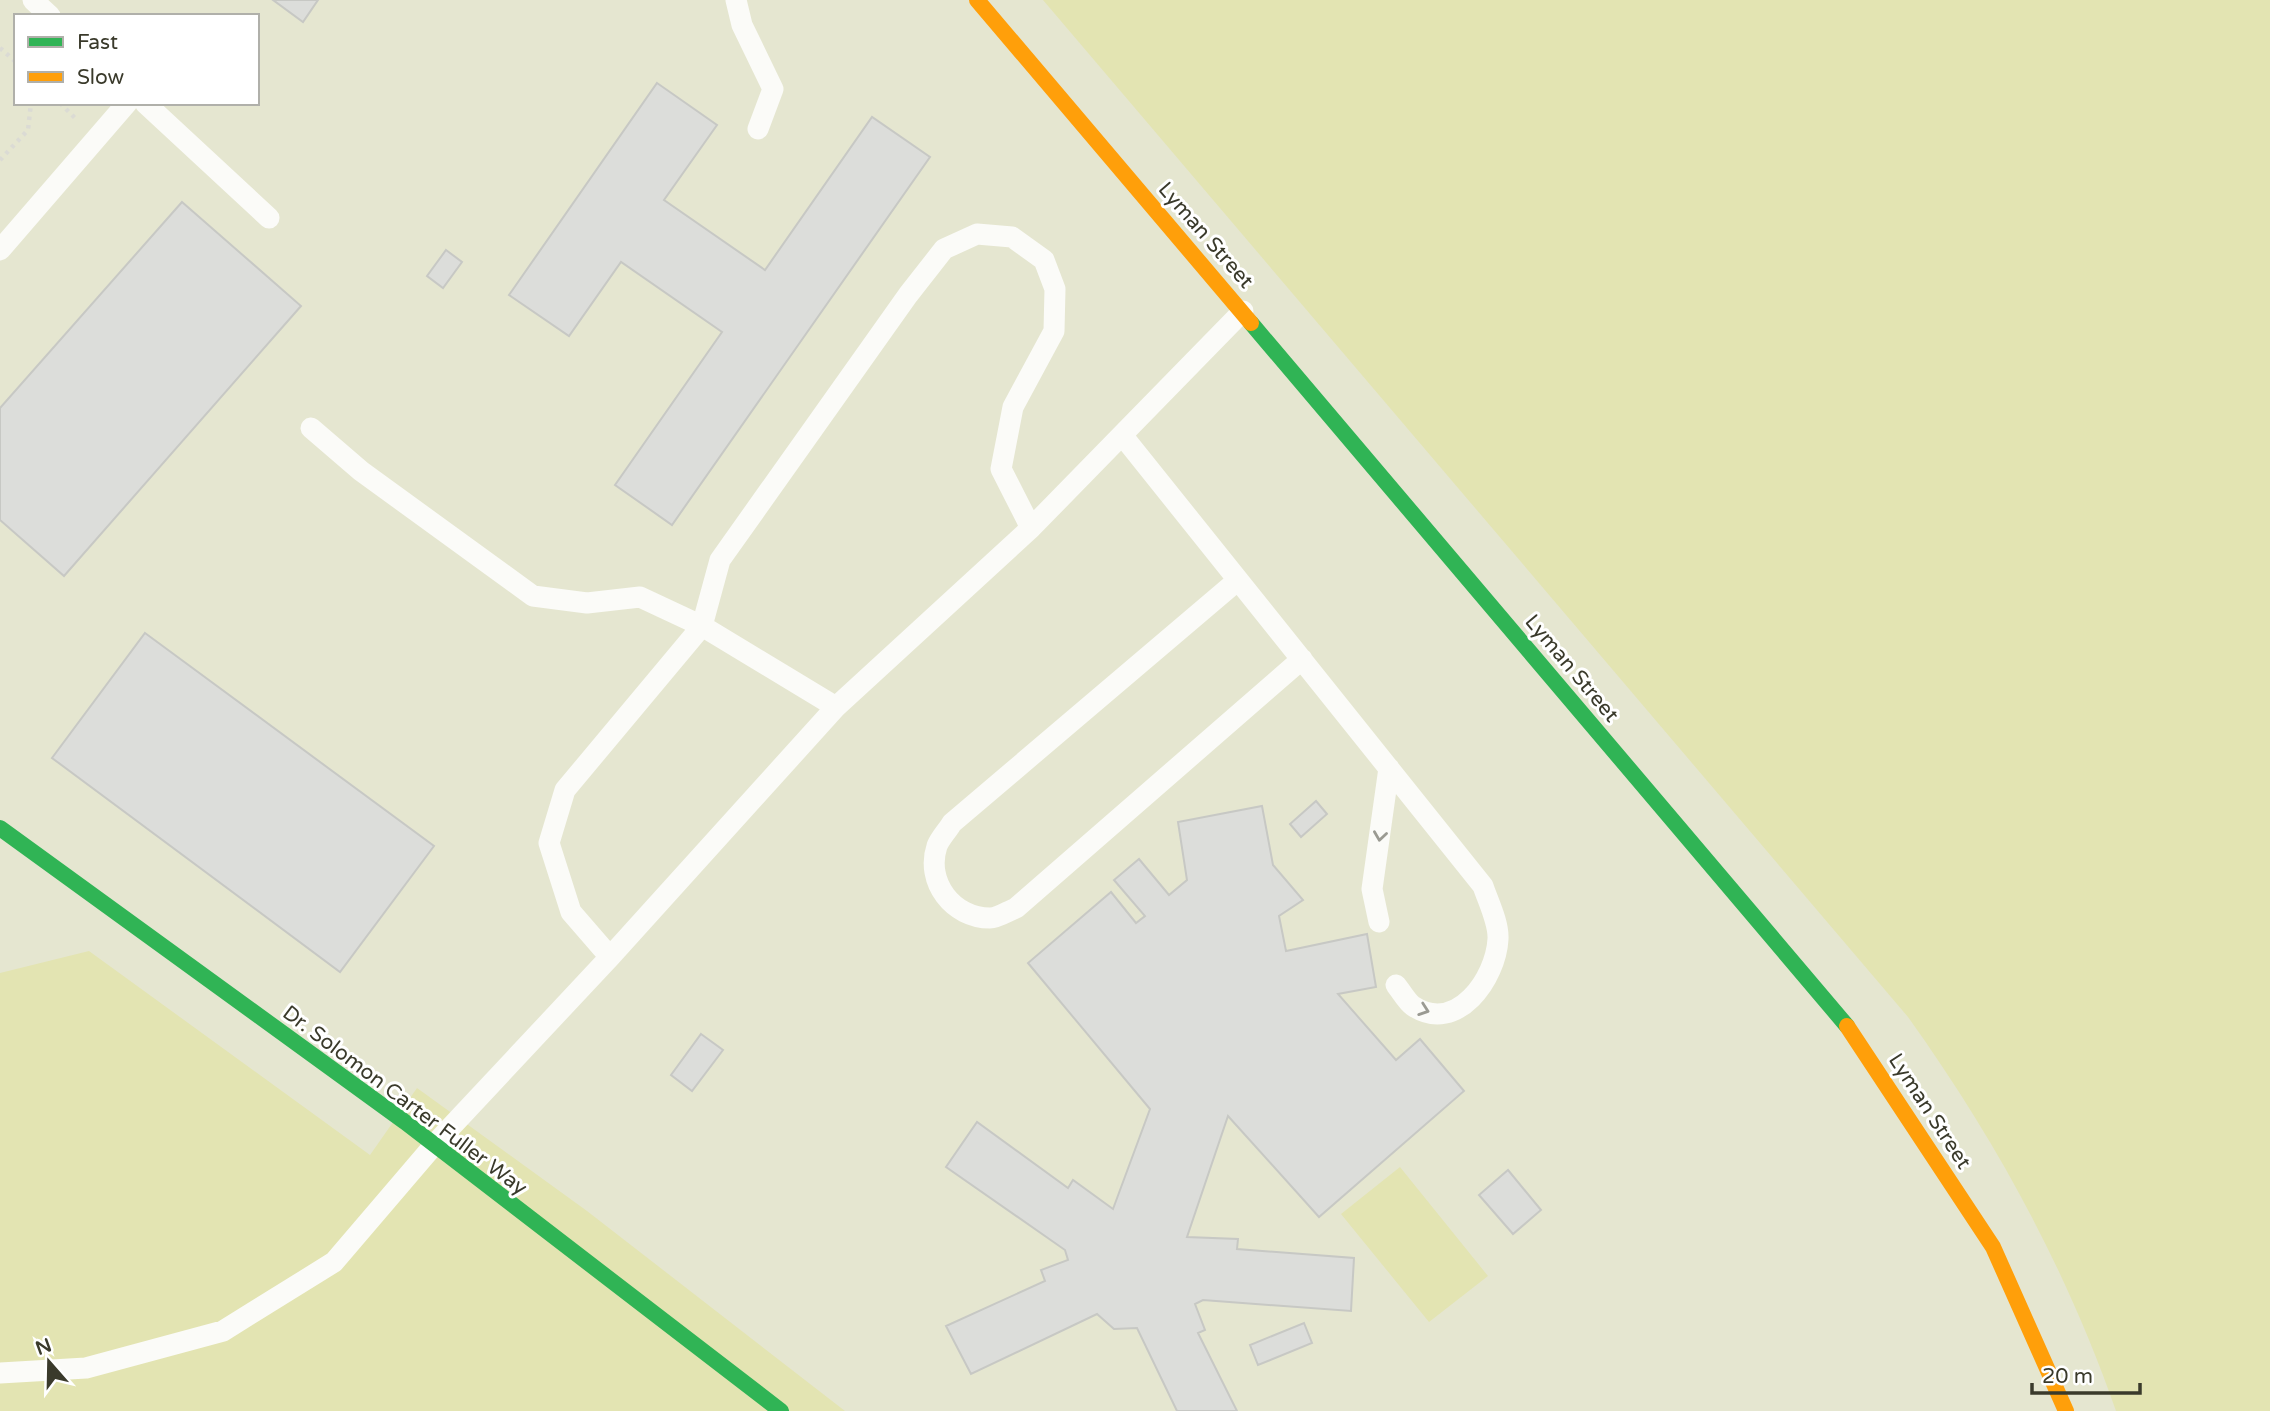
<svg xmlns="http://www.w3.org/2000/svg" width="2270" height="1411" viewBox="0 0 2270 1411" font-family="'Varela Round',sans-serif">
<rect width="100%" height="100%" fill="#e5e6d0"/>
<!-- green -->
<path fill="#e3e4b2" d="M1043,0H2270V1411H2116C2066,1268 1996,1140 1908,1017Z
M89,951L370,1155L417,1088L587,1211L845,1411H0V973Z
M1400,1167L1488,1276L1429,1322L1341,1214Z"/>
<!-- building -->
<path fill="#dcddda" stroke="#c7c8c4" stroke-width="2" d="M273,0H318L303,22Z
M657,83L717,125L664,200L765,270L872,117L930,157L672,525L615,485L722,332L621,262L569,336L509,295Z
M182,202L301,306L64,576L0,520V408Z
M446,250L462,262L443,288L427,276Z
M145,633L434,846L340,972L52,758Z
M1316,801L1327,814L1301,837L1290,824Z
M1262,806L1273,865L1303,900L1279,916L1286,951L1367,934L1376,987L1338,994L1396,1060L1420,1039L1464,1091L1319,1217L1228,1116L1187,1237L1238,1239L1237,1249L1354,1258L1351,1311L1203,1300L1195,1304L1205,1330L1198,1333L1237,1411H1177L1137,1328L1114,1329L1097,1314L971,1374L946,1326L1045,1281L1041,1270L1068,1260L1065,1250L946,1167L977,1122L1068,1188L1073,1180L1113,1209L1150,1109L1028,963L1111,892L1136,923L1145,916L1114,880L1139,859L1169,895L1187,880L1178,822Z
M701,1034L723,1050L692,1091L671,1075Z
M1508,1170L1541,1210L1513,1234L1479,1195Z
M1304,1323L1312,1343L1258,1365L1250,1345Z"/>
<g fill="none" stroke-linecap="round" stroke-linejoin="round">
<!-- path -->
<path stroke="#dbdbd4" stroke-width="4.5" stroke-dasharray="3.5 5" stroke-linecap="butt" d="M0,48L16,62
M60,103L77,120
M0,160L28,130L31,103"/>
<!-- lane -->
<path stroke="#fbfbf8" stroke-width="21" d="M33,0L50,16
M736,0L742,25L773,89L758,129
M145,103L269,218
M0,250L127,103
M311,428L361,471L533,596L587,603L640,597L702,626L836,707
M1122,435L1483,886C1488,901 1499,923 1498,939C1496,978 1457,1035 1413,1006C1407,1002 1401,991 1396,985
M1238,580L952,823C948,830 940,838 937,846C925,882 953,918 990,918C998,918 1008,911 1016,908L1302,659
M1379,922L1372,889L1389,768
M610,957L571,912L549,843L565,790L702,626L720,560L908,295L944,249L977,234L1012,237L1044,260L1055,289L1054,331L1013,407L1001,469L1031,528
M0,1373L86,1368L223,1331L334,1262L434,1145L610,957L836,707L1031,528L1243,311"/>
<!-- fast -->
<path stroke="#30b455" stroke-width="16" d="M1251,323L1847,1026
M0,828L405,1122L781,1411"/>
<!-- slow -->
<path stroke="#ff9f0a" stroke-width="16" d="M977,0L1251,323
M1847,1026L1993,1247L2066,1411"/>
</g>
<!-- one-way arrows -->
<defs><path id="oneway-chevron" d="M-2-3.5L2.5 0L-2 3.5" fill="none" stroke-width="1.6" stroke-linecap="round" stroke-linejoin="round" transform="scale(1.75)"/></defs>
<g stroke="#9a9a92">
<use href="#oneway-chevron" transform="translate(1380 836) rotate(98)"/>
<use href="#oneway-chevron" transform="translate(1424 1010) rotate(19)"/>
</g>
<g text-anchor="middle" stroke-width="6" stroke-linejoin="round" paint-order="stroke">
<!-- street labels -->
<g font-size="21" fill="#3a3a2b" stroke="#fff">
<text transform="translate(1206 235) rotate(49)" y="7">Lyman Street</text>
<text transform="translate(1572 668) rotate(50)" y="7">Lyman Street</text>
<text transform="translate(405 1100) rotate(37)" y="7">Dr. Solomon Carter Fuller Way</text>
<text transform="translate(1930 1111) rotate(57)" y="7">Lyman Street</text>
</g>
</g>
<!-- legend -->
<rect x="14" y="14" width="245" height="91" fill="#ffffff" stroke="#b0b0aa" stroke-width="2"/>
<rect x="28" y="37" width="35" height="10" fill="#30b455" stroke="#b0b0aa" stroke-width="2"/>
<text x="77" y="49" font-size="21" fill="#3a3a2b">Fast</text>
<rect x="28" y="72" width="35" height="10" fill="#ff9f0a" stroke="#b0b0aa" stroke-width="2"/>
<text x="77" y="84" font-size="21" fill="#3a3a2b">Slow</text>
<!-- north arrow -->
<g transform="translate(49 1362) rotate(340)" stroke="#ffffff" stroke-width="5" paint-order="stroke">
<path d="M0-5L12 26L0 18L-12 26Z" fill="#3a3a2b"/>
<text y="-10" font-size="19" font-weight="bold" text-anchor="middle" fill="#3a3a2b">N</text>
</g>
<!-- scale -->
<path d="M2032 1383v10h108v-10" fill="none" stroke="#3a3a2b" stroke-width="3.5"/>
<text x="2042" y="1383" font-size="21" fill="#3a3a2b" stroke="#ffffff" stroke-width="5" paint-order="stroke">20 m</text>
</svg>
